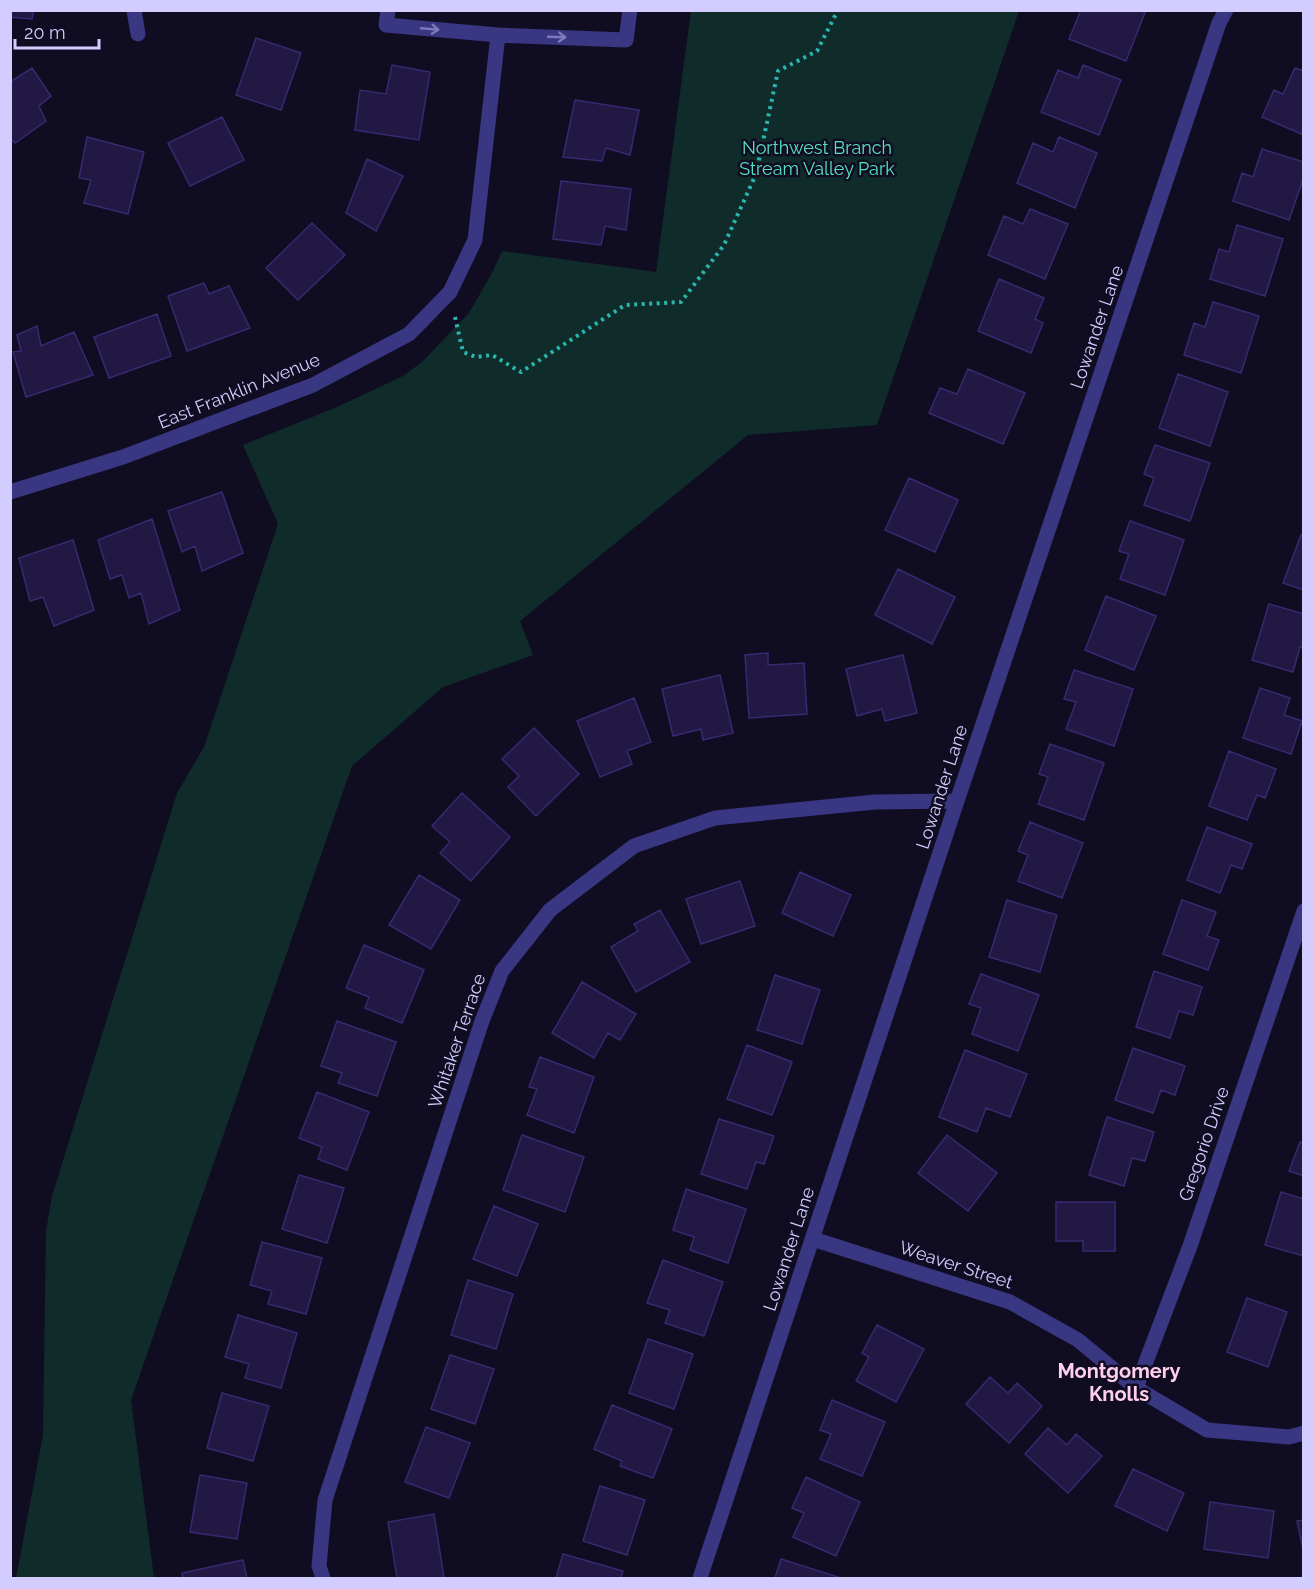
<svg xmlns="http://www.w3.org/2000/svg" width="1314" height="1589" viewBox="0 0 1314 1589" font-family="Raleway,sans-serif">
<rect width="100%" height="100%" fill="#100d22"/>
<!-- green -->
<path fill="#0f2c2b" d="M691,11H1019L877,425L748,435L520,621L533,655L443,687L352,766L131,1400L154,1578H16L43,1435L46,1231L52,1196L177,793L204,747L278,524L243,445L337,407L403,376L422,362L469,313L492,273L502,251L656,272Z"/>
<!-- building -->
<path fill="#211843" stroke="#382970" stroke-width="1.5" d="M10,10H34L32,19L10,17Z
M1081,10H1146L1126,61L1069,39Z
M256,38L301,53L281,110L236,95Z
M392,65L430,72L419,140L355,130L360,90L386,94Z
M1083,65L1121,80L1099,135L1041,112L1058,70L1078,78Z
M32,68L51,96L39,106L46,121L15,143L10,138V82Z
M1295,68L1304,71V135L1262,117L1274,90L1283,94Z
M575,100L639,110L630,155L606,148L602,161L563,157Z
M222,117L244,160L190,186L168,143Z
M87,137L144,152L128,214L84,203L91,180L79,178Z
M1059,137L1097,153L1075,208L1017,183L1033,143L1053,152Z
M1262,149L1304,162V176L1289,220L1233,201L1242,173L1253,177Z
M367,159L403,176L376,231L346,213Z
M561,181L631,189L626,230L605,226L601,245L553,239Z
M1030,209L1068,224L1045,279L988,255L1004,216L1023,224Z
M312,223L345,255L298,300L266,268Z
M1237,225L1283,239L1265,296L1210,279L1219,249L1229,252Z
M999,279L1044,298L1035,319L1043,323L1031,353L978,331Z
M204,283L209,294L229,286L250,328L187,351L168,296Z
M1213,302L1259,316L1241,373L1184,355L1194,323L1205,327Z
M157,314L171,356L109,378L94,337Z
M37,326L41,346L74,332L93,375L26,397L13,352L21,351L17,335Z
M968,369L1025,393L1003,444L929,413L940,388L957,394Z
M1178,374L1228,392L1210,446L1159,428Z
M1155,445L1210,463L1190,521L1144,505L1154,478L1144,474Z
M909,478L958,500L935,552L885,530Z
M222,492L243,553L202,571L195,546L182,552L168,511Z
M152,519L180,610L149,624L141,593L129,598L122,575L110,579L98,540Z
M1130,521L1184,540L1165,595L1120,579L1129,554L1119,551Z
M1301,535L1304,536V590L1283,583Z
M73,540L94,610L54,626L43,597L30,601L19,558Z
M898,569L955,597L932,644L875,615Z
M1106,596L1156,616L1134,670L1085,650Z
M1269,604L1304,614V648L1300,647L1293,672L1252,660Z
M768,653V665L804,663L807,714L749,718L745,655Z
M903,655L917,713L885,721L882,709L857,716L846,669Z
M1074,670L1133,689L1114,746L1066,729L1076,702L1064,699Z
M720,675L733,733L703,740L701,729L673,736L662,689Z
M1260,688L1290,698L1284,715L1302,721L1291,754L1243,738Z
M634,698L651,742L627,751L632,764L600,777L577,721Z
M534,728L579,774L536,816L508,787L519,776L502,759Z
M1050,744L1104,763L1084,820L1038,804L1048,777L1039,774Z
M1229,751L1276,769L1265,798L1257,795L1247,820L1209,806Z
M462,793L510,837L471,881L440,853L450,842L432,826Z
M1030,822L1083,843L1062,898L1018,881L1028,855L1018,851Z
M1207,827L1252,844L1242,869L1231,865L1220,893L1187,880Z
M800,872L851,895L833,936L782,913Z
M419,875L460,900L431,949L389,925Z
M740,881L755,926L701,944L686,899Z
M1007,900L1057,915L1040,972L989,957Z
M1182,900L1216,912L1207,936L1219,940L1208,970L1163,954Z
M660,910L690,962L636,992L611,947L638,931L634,924Z
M364,945L424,970L402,1023L365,1008L369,997L346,988Z
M1154,971L1202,987L1193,1015L1179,1011L1170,1038L1136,1027Z
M981,974L1039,995L1018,1051L972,1034L981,1008L969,1004Z
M775,975L820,990L802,1044L757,1030Z
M582,982L636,1014L620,1040L608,1033L594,1058L552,1033Z
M337,1021L396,1042L377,1096L338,1083L342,1073L321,1066Z
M747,1045L792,1062L772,1115L727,1099Z
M1133,1048L1185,1066L1175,1095L1161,1090L1153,1113L1115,1100Z
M965,1050L1027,1074L1010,1117L986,1108L977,1132L939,1117Z
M540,1057L594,1077L574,1133L527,1115L537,1089L529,1087Z
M317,1092L369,1112L347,1170L318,1159L322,1147L299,1138Z
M1107,1117L1154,1132L1145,1161L1132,1158L1124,1186L1089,1175Z
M719,1119L774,1136L764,1164L756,1162L747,1189L701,1174Z
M522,1135L584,1157L565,1212L503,1190Z
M947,1135L997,1173L968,1211L918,1173Z
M1300,1142L1304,1143V1176L1289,1171Z
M299,1175L344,1188L327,1243L282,1229Z
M686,1189L746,1209L728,1263L690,1250L694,1237L673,1230Z
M1281,1192L1304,1199V1256L1265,1245Z
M1056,1202H1115V1251H1083V1241H1056Z
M494,1206L538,1224L517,1276L473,1259Z
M262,1242L322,1258L306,1314L268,1304L272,1291L250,1285Z
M663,1260L723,1282L704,1336L665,1323L670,1310L647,1303Z
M468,1280L513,1294L496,1349L451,1335Z
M1247,1298L1287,1312L1268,1367L1227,1352Z
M238,1315L297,1333L281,1388L245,1378L249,1364L225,1357Z
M877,1325L924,1349L896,1402L856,1381L869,1357L862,1353Z
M648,1339L693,1354L674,1409L629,1393Z
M450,1355L494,1369L475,1424L431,1409Z
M990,1377L1008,1393L1017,1383L1042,1406L1009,1443L966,1404Z
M222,1393L269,1406L253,1461L207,1448Z
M832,1400L885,1422L862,1476L820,1459L831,1434L820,1430Z
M612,1405L672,1429L653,1478L620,1466L622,1461L594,1449Z
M426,1427L470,1443L449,1498L405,1482Z
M1048,1428L1067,1445L1076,1434L1102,1456L1068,1493L1025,1454Z
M1133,1469L1184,1493L1167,1531L1115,1506Z
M200,1475L247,1483L237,1539L190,1532Z
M806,1477L860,1502L836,1556L793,1537L804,1513L792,1508Z
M600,1486L645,1500L627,1555L583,1541Z
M1210,1502L1274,1511L1268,1558L1204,1549Z
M434,1514L444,1578H397L388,1522Z
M1304,1520V1554L1297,1521Z
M563,1554L623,1571L621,1578H556Z
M781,1559L838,1577L837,1578H775Z
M243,1560L247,1578H183L182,1573Z"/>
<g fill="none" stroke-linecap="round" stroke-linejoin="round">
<!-- path -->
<path stroke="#2ab6af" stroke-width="4" stroke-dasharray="3 4.5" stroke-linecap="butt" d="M455,317L463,352L476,357L492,355L521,372L625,305L681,302L724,245L756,174L778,71L817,51L838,10"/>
<!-- minor -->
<path stroke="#393682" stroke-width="15" d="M134,10L138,34
M388,10L386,25L498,35L626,40L630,10
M10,492L123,457L313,385L409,334L450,292L475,240L498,35
M813,1239L1010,1302L1078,1340L1136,1388L1207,1430L1289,1437L1304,1433
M1136,1388L1190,1246L1304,911
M323,1578L319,1566L325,1500L482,1021L502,971L550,910L634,846L715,818L875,802L957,801
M700,1578L957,801L1219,23L1226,10"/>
</g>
<!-- one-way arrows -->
<defs><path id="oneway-shaft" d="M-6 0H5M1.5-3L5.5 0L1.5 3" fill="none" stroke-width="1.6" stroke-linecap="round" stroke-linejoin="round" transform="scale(1.5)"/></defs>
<g stroke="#7e7aba">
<use href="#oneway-shaft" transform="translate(430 29) rotate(5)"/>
<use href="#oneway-shaft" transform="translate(557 37) rotate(2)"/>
</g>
<g text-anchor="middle" stroke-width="5" stroke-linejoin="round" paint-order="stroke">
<!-- park labels -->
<g font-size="18" fill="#56e2c0" stroke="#100d22">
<text x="817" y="154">Northwest Branch<tspan x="817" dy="21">Stream Valley Park</tspan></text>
</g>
<!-- street labels -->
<g font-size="18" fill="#d3cdff" stroke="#100d22">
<text transform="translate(1097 327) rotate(-71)" y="6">Lowander Lane</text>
<text transform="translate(239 391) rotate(-22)" y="6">East Franklin Avenue</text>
<text transform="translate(942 787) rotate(-72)" y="6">Lowander Lane</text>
<text transform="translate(457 1041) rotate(-71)" y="6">Whitaker Terrace</text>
<text transform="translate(1204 1144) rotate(-71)" y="6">Gregorio Drive</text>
<text transform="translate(789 1249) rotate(-72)" y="6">Lowander Lane</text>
<text transform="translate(956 1265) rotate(18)" y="6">Weaver Street</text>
</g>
<!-- neighbourhood labels -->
<g font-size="20" font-weight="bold" fill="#ffcfed" stroke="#100d22">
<text x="1119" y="1378">Montgomery<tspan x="1119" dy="23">Knolls</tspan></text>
</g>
</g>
<!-- border -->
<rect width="1314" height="1589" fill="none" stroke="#d3cdff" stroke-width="24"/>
<!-- scale -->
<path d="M15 39v9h84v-9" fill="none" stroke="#d3cdff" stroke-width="3"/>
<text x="24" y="39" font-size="18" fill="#d3cdff" stroke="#100d22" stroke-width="4.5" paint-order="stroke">20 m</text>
</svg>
